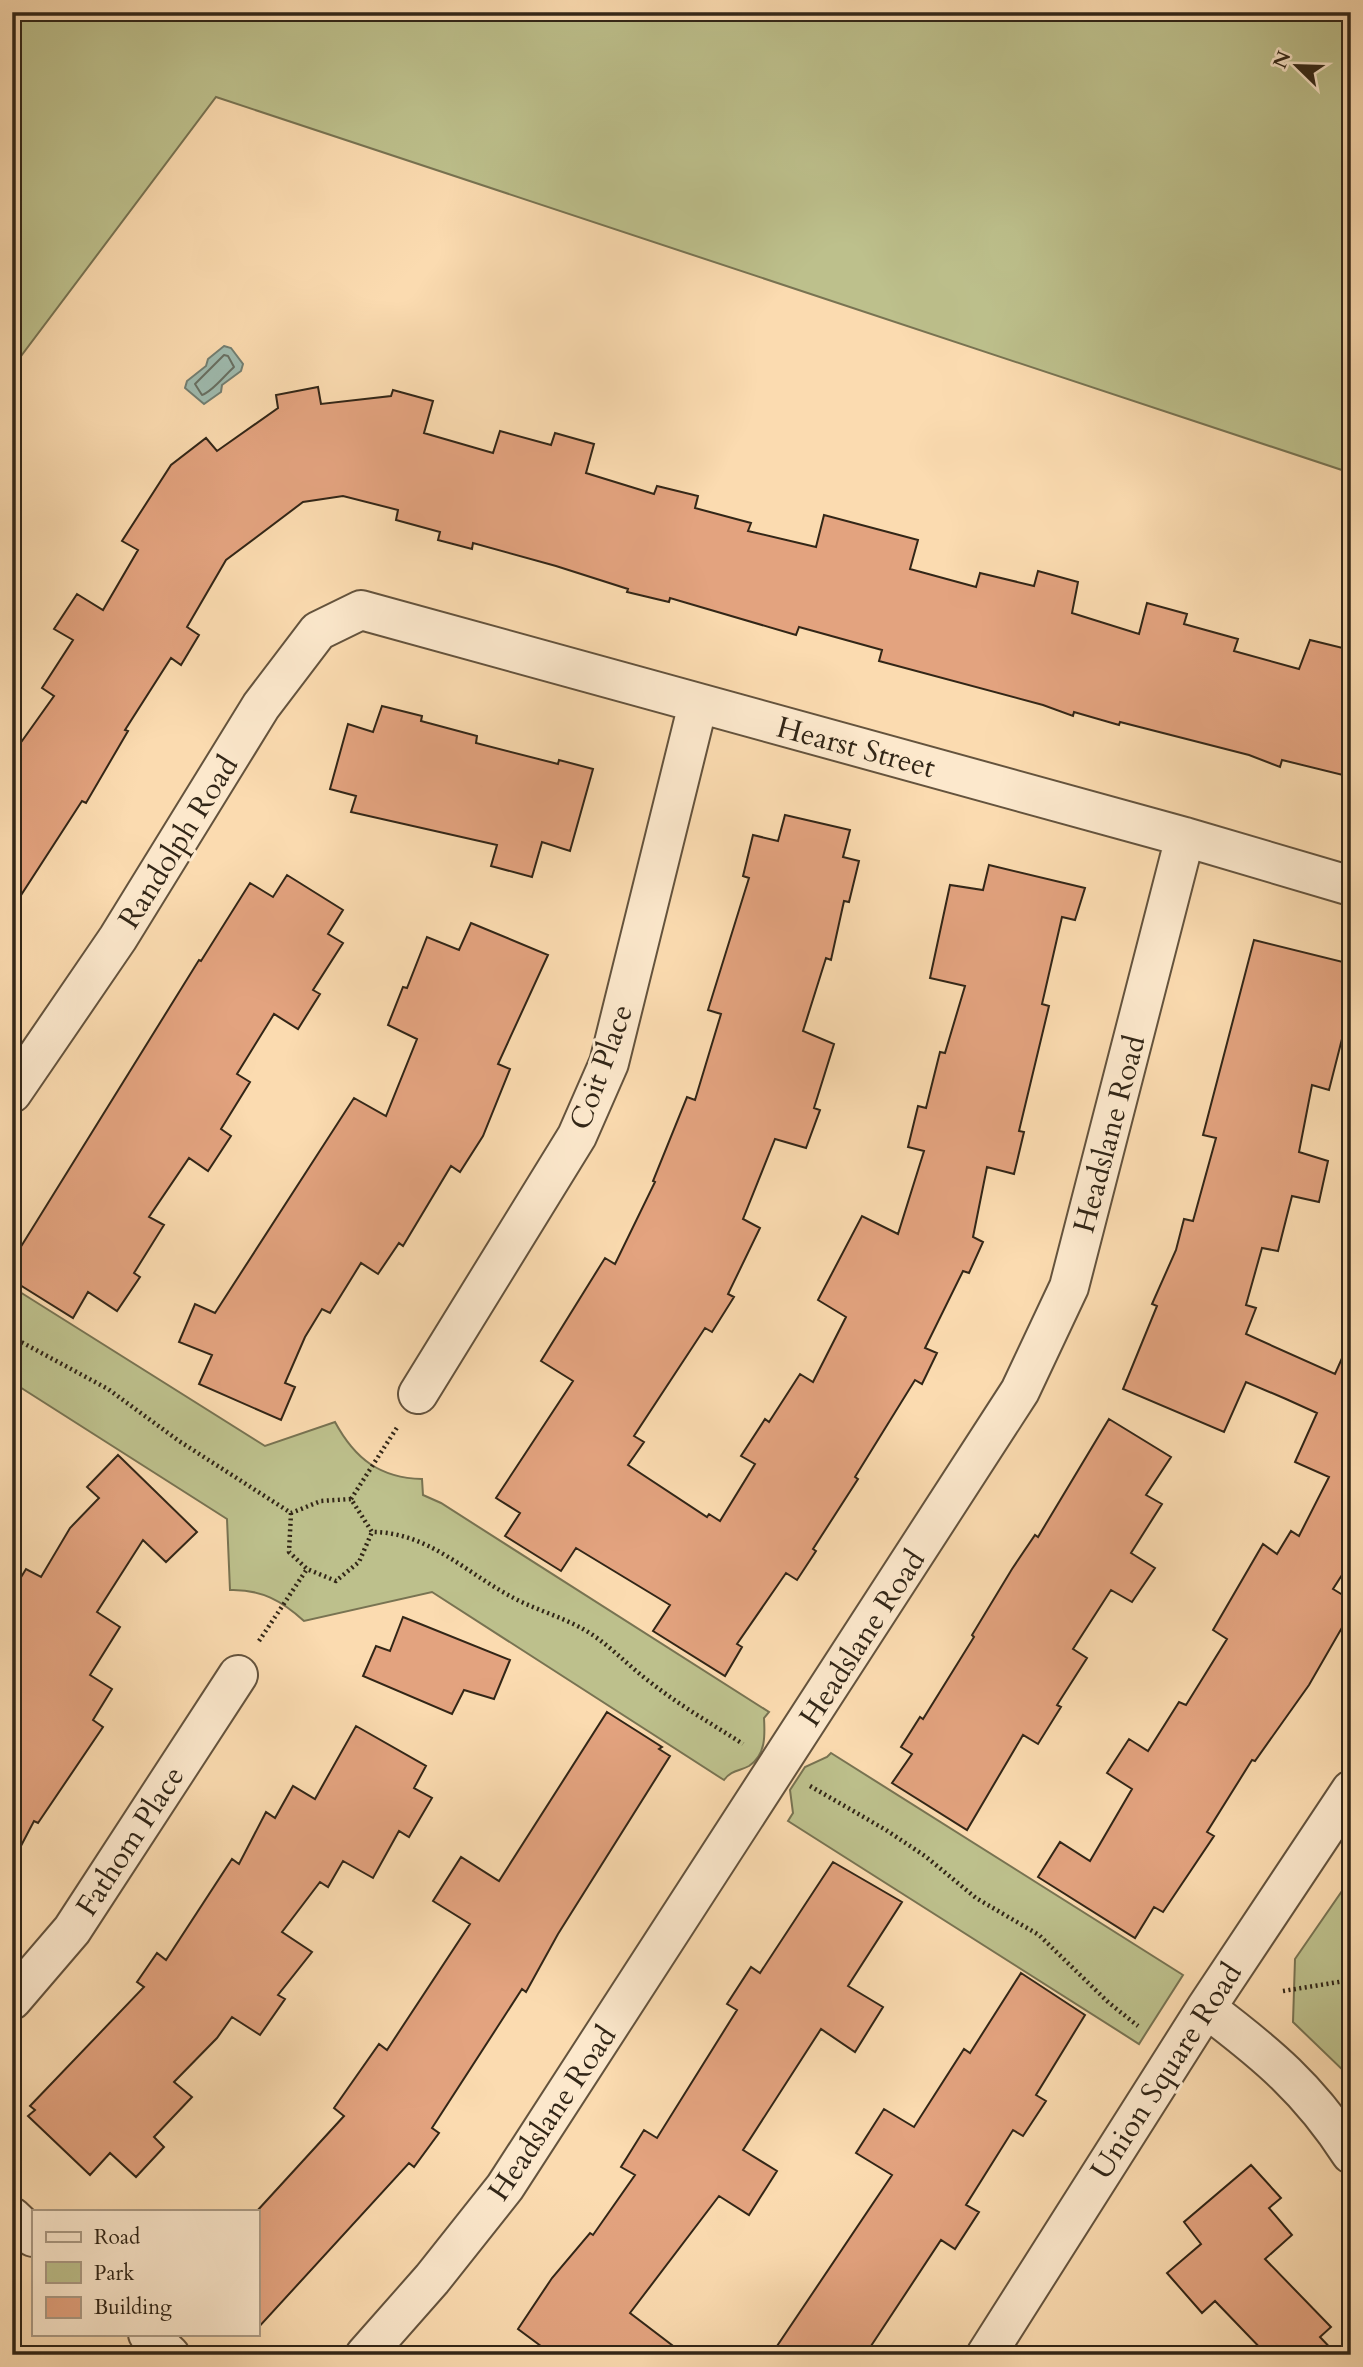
<svg xmlns="http://www.w3.org/2000/svg" width="1363" height="2367" viewBox="0 0 1363 2367" font-family="Cardo,serif">
<rect width="100%" height="100%" fill="#fbdbb0"/>
<filter id="stains"><feTurbulence type="fractalNoise" baseFrequency=".00286" numOctaves="4"/><feColorMatrix values="0 0 0 0 .2 0 0 0 0 .09 0 0 0 0 .02 0 0 0 .5 -.17"/></filter>
<radialGradient id="worn" r=".72"><stop offset=".6" stop-color="#630" stop-opacity="0"/><stop offset="1" stop-color="#630" stop-opacity=".3"/></radialGradient>
<!-- green -->
<path fill="#bdc08c" stroke="#787352" stroke-width="2" d="M12,12H1351V473L216,97L12,368Z
M12,1287L265,1446L335,1422C355,1459 380,1478 422,1479L423,1495L441,1503L769,1712L764,1718C765,1735 766,1755 749,1766C740,1771 731,1770 724,1780L432,1592L304,1621C282,1601 261,1589 230,1590L227,1519L12,1382Z
M831,1753L1183,1975L1139,2044L788,1821L793,1813L790,1790L805,1767L827,1757Z
M1351,1878V2078L1293,2022L1295,1959Z"/>
<!-- water -->
<path fill="#9fbbaf" stroke="#737f72" stroke-width="2" d="M224,346L231,348L243,364L241,371L222,385L221,392L204,404L185,388L187,381L206,366L208,359Z"/>
<g fill="none" stroke-linecap="round" stroke-linejoin="round">
<!-- shore -->
<path stroke="#687063" stroke-width="2" d="M224,355L228,356L234,367C224,376 212,392 202,395L195,384Z"/>
</g>
<!-- building -->
<path fill="#e3a37f" stroke="#322617" stroke-width="2" d="M318,387L321,404L391,396L393,390L433,401L424,433L493,453L500,431L551,445L555,433L594,444L586,473L654,494L657,486L698,496L695,508L751,523L748,531L816,547L824,515L918,540L910,569L976,587L980,573L1034,586L1038,571L1078,582L1072,613L1139,634L1147,603L1187,614L1184,624L1238,639L1234,651L1299,669L1310,640L1351,650V777L1282,760L1280,767L1249,755L1120,722L1119,725L1074,712L1073,716L1043,705L879,661L882,650L799,627L796,635L670,598L669,602L627,592L628,589L556,566L473,543L472,549L438,540L440,532L396,520L398,510L343,496L303,502L226,560L187,627L199,635L181,665L171,658L125,730L128,731L86,803L82,801L12,909V755L54,696L42,688L73,640L54,629L77,594L103,610L138,550L122,541L171,465L206,438L217,451L278,408L276,395Z
M382,706L422,716L421,721L477,736L476,743L558,764L559,760L593,769L570,851L542,842L532,877L491,866L497,845L351,812L356,796L330,789L348,724L373,732Z
M785,815L850,830L843,857L859,861L849,902L844,901L831,960L826,958L803,1031L834,1044L814,1108L820,1110L806,1148L775,1139L743,1219L760,1228L728,1294L734,1297L712,1332L705,1328L634,1436L644,1442L628,1465L707,1517L709,1514L720,1521L755,1464L741,1456L765,1419L769,1422L800,1374L813,1382L846,1317L818,1300L862,1216L898,1234L924,1151L908,1147L918,1106L926,1108L940,1052L945,1053L965,986L930,978L950,885L983,890L989,865L1085,888L1075,920L1062,917L1042,1004L1049,1006L1019,1131L1024,1132L1014,1174L987,1167L973,1237L983,1242L969,1273L963,1271L925,1348L937,1353L922,1384L915,1380L855,1477L858,1479L813,1549L816,1551L797,1580L786,1573L737,1644L742,1647L725,1676L653,1631L670,1605L576,1548L561,1571L505,1536L520,1513L496,1498L573,1381L541,1361L605,1258L615,1264L655,1182L653,1181L687,1097L695,1100L721,1014L708,1010L749,878L743,876L753,835L778,841Z
M287,875L343,910L328,934L343,943L313,990L320,994L298,1029L274,1014L237,1074L250,1082L221,1129L231,1136L208,1171L189,1158L149,1217L164,1225L134,1273L140,1277L117,1311L88,1292L73,1318L12,1280V1261L199,960L201,961L250,883L273,897Z
M471,923L548,955L498,1064L510,1069L483,1136L460,1172L451,1166L403,1246L399,1243L378,1274L361,1263L330,1313L322,1309L305,1337L285,1383L295,1387L281,1420L199,1384L212,1355L179,1342L195,1304L215,1313L354,1098L386,1116L417,1039L388,1025L403,987L407,988L427,937L459,950Z
M1254,940L1351,964V1037L1343,1035L1329,1090L1312,1085L1299,1152L1328,1161L1319,1202L1292,1196L1278,1251L1262,1248L1246,1305L1256,1308L1246,1334L1335,1374L1351,1338V1561L1333,1589L1351,1600V1612L1309,1685L1255,1761L1252,1760L1207,1832L1214,1836L1163,1912L1154,1907L1135,1938L1038,1877L1060,1842L1090,1861L1132,1789L1107,1773L1129,1739L1148,1751L1179,1702L1186,1705L1227,1639L1213,1630L1263,1544L1277,1554L1291,1531L1299,1536L1329,1477L1295,1462L1317,1413L1286,1399L1246,1382L1224,1432L1123,1389L1157,1306L1152,1304L1176,1250L1184,1219L1193,1221L1216,1138L1203,1135Z
M1109,1419L1171,1457L1146,1495L1162,1504L1131,1553L1155,1568L1132,1602L1111,1590L1073,1649L1087,1658L1057,1705L1061,1707L1038,1744L1023,1735L967,1830L892,1783L912,1754L901,1747L920,1717L923,1719L974,1637L972,1635L1012,1569L1035,1535L1038,1537Z
M118,1455L197,1532L166,1562L143,1540L97,1612L120,1627L90,1675L112,1689L93,1720L103,1727L38,1823L34,1821L12,1863V1592L26,1569L41,1577L70,1528L99,1498L87,1487Z
M403,1617L510,1660L494,1699L464,1690L452,1714L363,1676L376,1646L390,1651Z
M607,1712L662,1747L659,1749L670,1756L558,1934L526,1992L522,1989L432,2128L439,2133L414,2167L409,2163L257,2329V2211L344,2116L334,2108L379,2044L387,2050L470,1924L433,1901L461,1857L499,1881Z
M356,1726L426,1766L414,1788L432,1798L409,1837L399,1831L373,1878L343,1861L328,1887L320,1882L282,1932L312,1952L278,1995L285,1999L260,2035L232,2017L217,2038L174,2082L192,2097L154,2137L164,2147L136,2177L110,2153L90,2175L28,2116L35,2110L30,2106L144,1987L137,1982L157,1953L166,1960L232,1859L239,1864L266,1812L275,1818L293,1786L315,1799Z
M833,1862L902,1902L848,1986L883,2007L855,2052L821,2029L743,2150L777,2171L749,2215L719,2196L630,2313L685,2355H553L518,2329L552,2278L590,2233L593,2235L635,2175L621,2167L644,2130L657,2138L737,2010L727,2004L751,1967L760,1973Z
M1021,1973L1085,2015L1036,2095L1046,2101L1023,2136L1013,2130L966,2205L979,2212L955,2249L941,2240L865,2355H771L892,2175L856,2153L884,2109L914,2127L964,2049L970,2053Z
M1251,2165L1281,2198L1269,2208L1292,2235L1265,2259L1331,2327L1320,2337L1337,2355H1267L1215,2301L1202,2313L1167,2273L1201,2244L1184,2222Z"/>
<g fill="none" stroke-linecap="round" stroke-linejoin="round">
<!-- minor casing -->
<g stroke="#64533d" stroke-width="42">
<path id="minor" d="M12,1093L118,938L261,706L318,631L361,610L1185,837L1351,886
M418,1394L577,1136L609,1063L698,704
M12,2000L72,1930L238,1675
M1206,2008C1267,2054 1309,2089 1351,2154
M12,2217L33,2237
M148,2334L170,2355
M365,2355L432,2279L505,2187L1020,1391L1069,1287L1185,837
M986,2355L1206,2008L1351,1790"/>
</g>
<!-- path -->
<path stroke="#322617" stroke-width="4.5" stroke-dasharray="2 3.5" stroke-linecap="butt" d="M12,1337L108,1389L179,1441L291,1513L321,1501L351,1499L372,1532C427,1532 464,1571 510,1596C533,1609 560,1616 583,1629C608,1643 627,1665 650,1682C679,1705 712,1724 743,1744
M351,1499L398,1426
M291,1513L289,1552L307,1569L336,1581L359,1562L372,1532
M259,1641L307,1569
M810,1786L886,1830L925,1856L976,1898L1039,1935L1109,2003L1138,2026
M1283,1991L1351,1980"/>
<!-- minor -->
<use href="#minor" stroke="#fce8cc" stroke-width="38"/>
</g>
<g text-anchor="middle" stroke-width="6" stroke-linejoin="round" paint-order="stroke">
<!-- street labels -->
<g font-size="30" fill="#322617" stroke="#fce8cc">
<text transform="translate(856 747) rotate(15)" y="10">Hearst Street</text>
<text transform="translate(178 842) rotate(-58)" y="10">Randolph Road</text>
<text transform="translate(601 1067) rotate(-70)" y="10">Coit Place</text>
<text transform="translate(1109 1134) rotate(-75)" y="10">Headslane Road</text>
<text transform="translate(862 1638) rotate(-57)" y="10">Headslane Road</text>
<text transform="translate(130 1841) rotate(-57)" y="10">Fathom Place</text>
<text transform="translate(1166 2071) rotate(-57)" y="10">Union Square Road</text>
<text transform="translate(552 2113) rotate(-56)" y="10">Headslane Road</text>
</g>
</g>
<!-- margin -->
<rect width="1363" height="2367" fill="none" stroke="#fbdbb0" stroke-width="42"/>
<rect x="14" y="14" width="1335" height="2339" fill="none" stroke="#322617" stroke-width="3.5"/>
<rect x="21" y="21" width="1321" height="2325" fill="none" stroke="#322617" stroke-width="2"/>
<!-- legend -->
<rect x="32" y="2210" width="228" height="126" fill="#fce8cc" stroke="#ab9a84" stroke-width="2"/>
<rect x="46" y="2232" width="35" height="10" fill="#fce8cc" stroke="#ab9a84" stroke-width="2"/>
<text x="94" y="2244" font-size="21" fill="#322617">Road</text>
<rect x="46" y="2262" width="35" height="21" fill="#bdc08c" stroke="#ab9a84" stroke-width="2"/>
<text x="94" y="2280" font-size="21" fill="#322617">Park</text>
<rect x="46" y="2297" width="35" height="21" fill="#e3a37f" stroke="#ab9a84" stroke-width="2"/>
<text x="94" y="2314" font-size="21" fill="#322617">Building</text>
<!-- north arrow -->
<g transform="translate(1297 66) rotate(293)" stroke="#fce8cc" stroke-width="5" paint-order="stroke">
<path d="M0-5L12 26L0 18L-12 26Z" fill="#322617"/>
<text y="-10" font-size="19" font-weight="bold" text-anchor="middle" fill="#322617">N</text>
</g>
<rect width="100%" height="100%" filter="url(#stains)"/>
<rect width="100%" height="100%" fill="url(#worn)"/>
</svg>
